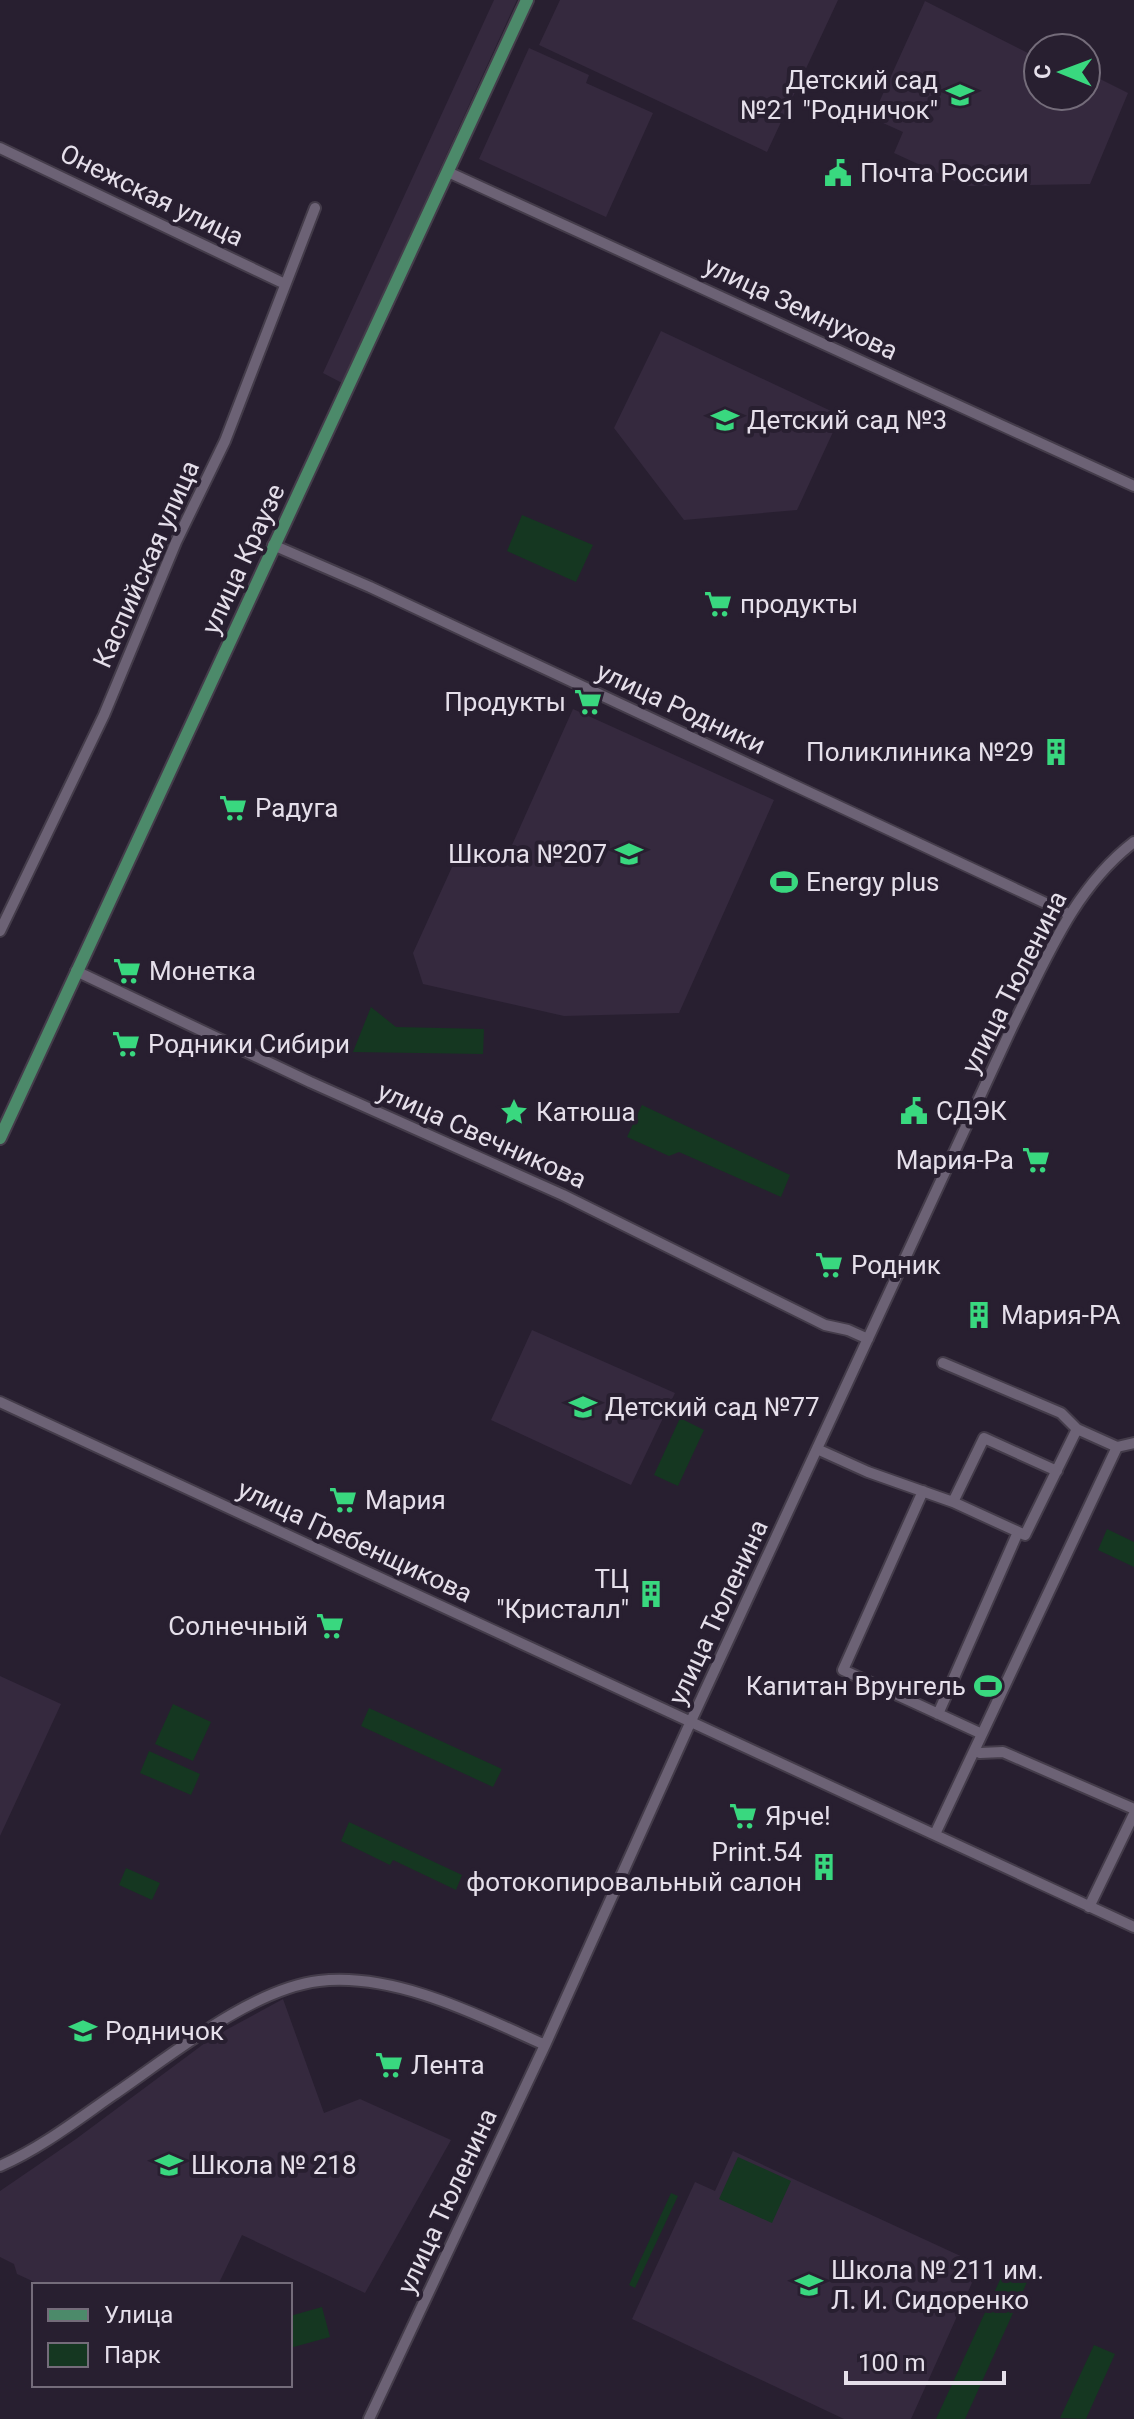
<svg xmlns="http://www.w3.org/2000/svg" width="1134" height="2419" viewBox="0 0 1134 2419" font-family="Roboto,sans-serif">
<rect width="100%" height="100%" fill="#281f30"/>
<!-- built -->
<path fill="#35293e" d="M494,0H517L342,383L323,373Z
M560,0H838L767,152L539,45Z
M925,1L1038,58V96H1086V72L1128,93L1090,184L966,186L894,153L903,132L872,118Z
M529,48L589,75L586,83L653,113L606,217L479,159Z
M661,331L831,411L833,432L797,510L684,520L614,428Z
M573,709L774,800L679,1013L564,1016L423,984L413,953L462,845L504,863Z
M532,1330L675,1393L631,1485L491,1420Z
M0,1676L61,1704L0,1836Z
M283,1999L324,2113L360,2099L451,2140L365,2293L242,2235L218,2285H41L17,2274L14,2264L0,2257V2191L76,2139L213,2037Z
M733,2151L980,2265L911,2419H844L632,2319L695,2182L715,2191Z"/>
<!-- green -->
<path fill="#153721" d="M522,515L593,545L576,582L507,551Z
M371,1007L396,1027L484,1029L483,1054L353,1052Z
M642,1105L790,1175L781,1197L679,1152L669,1156L627,1137Z
M680,1418L704,1430L678,1486L654,1475Z
M1107,1529L1134,1542V1567L1098,1550Z
M173,1704L211,1722L193,1761L155,1744Z
M369,1708L502,1769L493,1787L361,1726Z
M149,1751L200,1774L191,1795L140,1773Z
M349,1822L462,1875L456,1890L393,1860L390,1865L341,1841Z
M126,1868L160,1883L152,1900L119,1885Z
M738,2157L791,2181L772,2223L719,2199Z
M671,2193L678,2196L635,2288L629,2285Z
M1005,2269L1028,2280L965,2419H936Z
M322,2307L330,2337L290,2348V2316Z
M1094,2345L1115,2354L1086,2419L1060,2418Z"/>
<g fill="none" stroke-linecap="round" stroke-linejoin="round">
<!-- minor casing -->
<g stroke="#443c4a" stroke-width="14">
<path id="minor" d="M0,148L285,284
M448,172L1134,486
M273,545L370,587L1069,914
M0,931L104,715L176,542L225,441L315,208
M76,971L310,1082L563,1195L825,1325L848,1330L868,1339
M943,1363L1061,1413L1077,1429
M0,1402L1134,1927
M817,1449L868,1472L953,1502L1025,1535L1077,1429L1117,1447L1134,1443
M923,1491L843,1670L982,1734
M953,1502L984,1438L1057,1471
M938,1714L1018,1532
M980,1753L1003,1752L1134,1809
M935,1834L1117,1447
M1089,1907L1134,1814
M0,2166C41,2148 77,2120 113,2095C169,2057 251,1989 319,1981C394,1972 478,2015 545,2045
M369,2419L545,2045L691,1721L1013,1025C1046,959 1074,888 1134,842"/>
</g>
<!-- major casing -->
<g stroke="#443c4a" stroke-width="16">
<path id="major" d="M0,1138L527,0"/>
</g>
<!-- minor -->
<use href="#minor" stroke="#6c6275" stroke-width="10"/>
<!-- major -->
<use href="#major" stroke="#4c8a6a" stroke-width="12"/>
</g>
<!-- icons -->
<defs>
<g id="school-bare" transform="scale(2.16)"><path d="M0-5L7-2L0 1L-7-2ZM-4 1L0 2.5L4 1V4Q0 6-4 4Z" fill="#39d87f" stroke="#281f30" stroke-width="2.5" paint-order="stroke"/></g>
<g id="civic-bare" transform="scale(2.16)"><path d="M-.6-6.5H3V-4.5H.6V-3L4-1V1h2V6H-6V1h2V-1L-.6-3ZM-1.2 2.5V6h2.4V2.5Z" fill="#39d87f" stroke="#281f30" stroke-width="2.5" paint-order="stroke"/></g>
<g id="supermarket-bare" transform="scale(2.16)"><path d="M-6-5.5h2.5l.6 2H6L4.5 2H-2.5L-4.4-4H-6ZM-1.5 3.2a1.3 1.3 0 1 0 .1 0ZM3 3.2a1.3 1.3 0 1 0 .1 0Z" fill="#39d87f" stroke="#281f30" stroke-width="2.5" paint-order="stroke"/></g>
<g id="building-bare" transform="scale(2.16)"><path d="M-4-6H4V6H1V3H-1V6H-4ZM-2.5-4.3h1.7v1.8h-1.7ZM.8-4.3h1.7v1.8H.8ZM-2.5-1h1.7V.8h-1.7ZM.8-1h1.7V.8H.8Z" fill="#39d87f" stroke="#281f30" stroke-width="2.5" paint-order="stroke"/></g>
<g id="stadium-bare" transform="scale(2.16)"><path d="M0-5a6.5 5 0 1 0 0 10a6.5 5 0 1 0 0-10ZM-3.5-1.8h7v3.6h-7Z" fill="#39d87f" stroke="#281f30" stroke-width="2.5" paint-order="stroke"/></g>
<g id="sight-bare" transform="scale(2.16)"><path d="M0-6L1.8-2.2L6-1.7L2.9 1.2L3.7 5.4L0 3.3L-3.7 5.4L-2.9 1.2L-6-1.7L-1.8-2.2Z" fill="#39d87f" stroke="#281f30" stroke-width="2.5" paint-order="stroke"/></g>
</defs>
<g fill-rule="evenodd">
<use href="#school-bare" x="960" y="95"/>
<use href="#civic-bare" x="838" y="173"/>
<use href="#school-bare" x="725" y="420"/>
<use href="#supermarket-bare" x="718" y="604"/>
<use href="#supermarket-bare" x="588" y="702"/>
<use href="#building-bare" x="1056" y="752"/>
<use href="#supermarket-bare" x="233" y="808"/>
<use href="#school-bare" x="629" y="854"/>
<use href="#stadium-bare" x="784" y="882"/>
<use href="#supermarket-bare" x="127" y="971"/>
<use href="#supermarket-bare" x="126" y="1044"/>
<use href="#civic-bare" x="914" y="1111"/>
<use href="#sight-bare" x="514" y="1112"/>
<use href="#supermarket-bare" x="1036" y="1160"/>
<use href="#supermarket-bare" x="829" y="1265"/>
<use href="#building-bare" x="979" y="1315"/>
<use href="#school-bare" x="583" y="1407"/>
<use href="#supermarket-bare" x="343" y="1500"/>
<use href="#building-bare" x="651" y="1594"/>
<use href="#supermarket-bare" x="330" y="1626"/>
<use href="#stadium-bare" x="988" y="1686"/>
<use href="#supermarket-bare" x="743" y="1816"/>
<use href="#building-bare" x="824" y="1867"/>
<use href="#school-bare" x="83" y="2031"/>
<use href="#supermarket-bare" x="389" y="2065"/>
<use href="#school-bare" x="169" y="2165"/>
<use href="#school-bare" x="809" y="2285"/>
</g>
<g text-anchor="middle" stroke-width="8" stroke-linejoin="round" paint-order="stroke">
<!-- poi labels -->
<g font-size="26" fill="#e5dfea" stroke="#281f30" text-anchor="start">
<text x="938" y="89" text-anchor="end">Детский сад<tspan x="938" dy="30">№21 "Родничок"</tspan></text>
<text x="860" y="182">Почта России</text>
<text x="747" y="429">Детский сад №3</text>
<text x="740" y="613">продукты</text>
<text x="566" y="711" text-anchor="end">Продукты</text>
<text x="1034" y="761" text-anchor="end">Поликлиника №29</text>
<text x="255" y="817">Радуга</text>
<text x="607" y="863" text-anchor="end">Школа №207</text>
<text x="806" y="891">Energy plus</text>
<text x="149" y="980">Монетка</text>
<text x="148" y="1053">Родники Сибири</text>
<text x="936" y="1120">СДЭК</text>
<text x="536" y="1121">Катюша</text>
<text x="1014" y="1169" text-anchor="end">Мария-Ра</text>
<text x="851" y="1274">Родник</text>
<text x="1001" y="1324">Мария-РА</text>
<text x="605" y="1416">Детский сад №77</text>
<text x="365" y="1509">Мария</text>
<text x="629" y="1588" text-anchor="end">ТЦ<tspan x="629" dy="30">"Кристалл"</tspan></text>
<text x="308" y="1635" text-anchor="end">Солнечный</text>
<text x="966" y="1695" text-anchor="end">Капитан Врунгель</text>
<text x="765" y="1825">Ярче!</text>
<text x="802" y="1861" text-anchor="end">Print.54<tspan x="802" dy="30">фотокопировальный салон</tspan></text>
<text x="105" y="2040">Родничок</text>
<text x="411" y="2074">Лента</text>
<text x="191" y="2174">Школа № 218</text>
<text x="831" y="2279">Школа № 211 им.<tspan x="831" dy="30">Л. И. Сидоренко</tspan></text>
</g>
<!-- street labels -->
<g font-size="26" fill="#e5dfea" stroke="#281f30">
<text transform="translate(152 195) rotate(26)" y="9">Онежская улица</text>
<text transform="translate(801 308) rotate(25)" y="9">улица Земнухова</text>
<text transform="translate(243 559) rotate(-65)" y="9">улица Краузе</text>
<text transform="translate(146 564) rotate(-66)" y="9">Каспийская улица</text>
<text transform="translate(681 708) rotate(25)" y="9">улица Родники</text>
<text transform="translate(1014 982) rotate(-63)" y="9">улица Тюленина</text>
<text transform="translate(482 1135) rotate(24)" y="9">улица Свечникова</text>
<text transform="translate(355 1541) rotate(25)" y="9">улица Гребенщикова</text>
<text transform="translate(718 1612) rotate(-65)" y="9">улица Тюленина</text>
<text transform="translate(447 2201) rotate(-65)" y="9">улица Тюленина</text>
</g>
</g>
<!-- legend -->
<rect x="32" y="2283" width="260" height="104" fill="#281f30" stroke="#746c7a" stroke-width="2"/>
<rect x="48" y="2309" width="40" height="12" fill="#4c8a6a" stroke="#746c7a" stroke-width="2"/>
<text x="104" y="2323" font-size="24" fill="#e5dfea">Улица</text>
<rect x="48" y="2343" width="40" height="24" fill="#153721" stroke="#746c7a" stroke-width="2"/>
<text x="104" y="2363" font-size="24" fill="#e5dfea">Парк</text>
<!-- north arrow -->
<g transform="translate(1062 72) rotate(271)"><circle r="38" fill="#281f30" stroke="#746c7a" stroke-width="2"/>
<path d="M0-6L14 30L0 20L-14 30Z" fill="#39d87f"/>
<text y="-12" font-size="22" font-weight="bold" text-anchor="middle" fill="#e5dfea">С</text>
</g>
<!-- scale -->
<path d="M846 2371v12h158v-12" fill="none" stroke="#e5dfea" stroke-width="4"/>
<text x="858" y="2371" font-size="24" fill="#e5dfea" stroke="#281f30" stroke-width="6" paint-order="stroke">100 m</text>
</svg>
